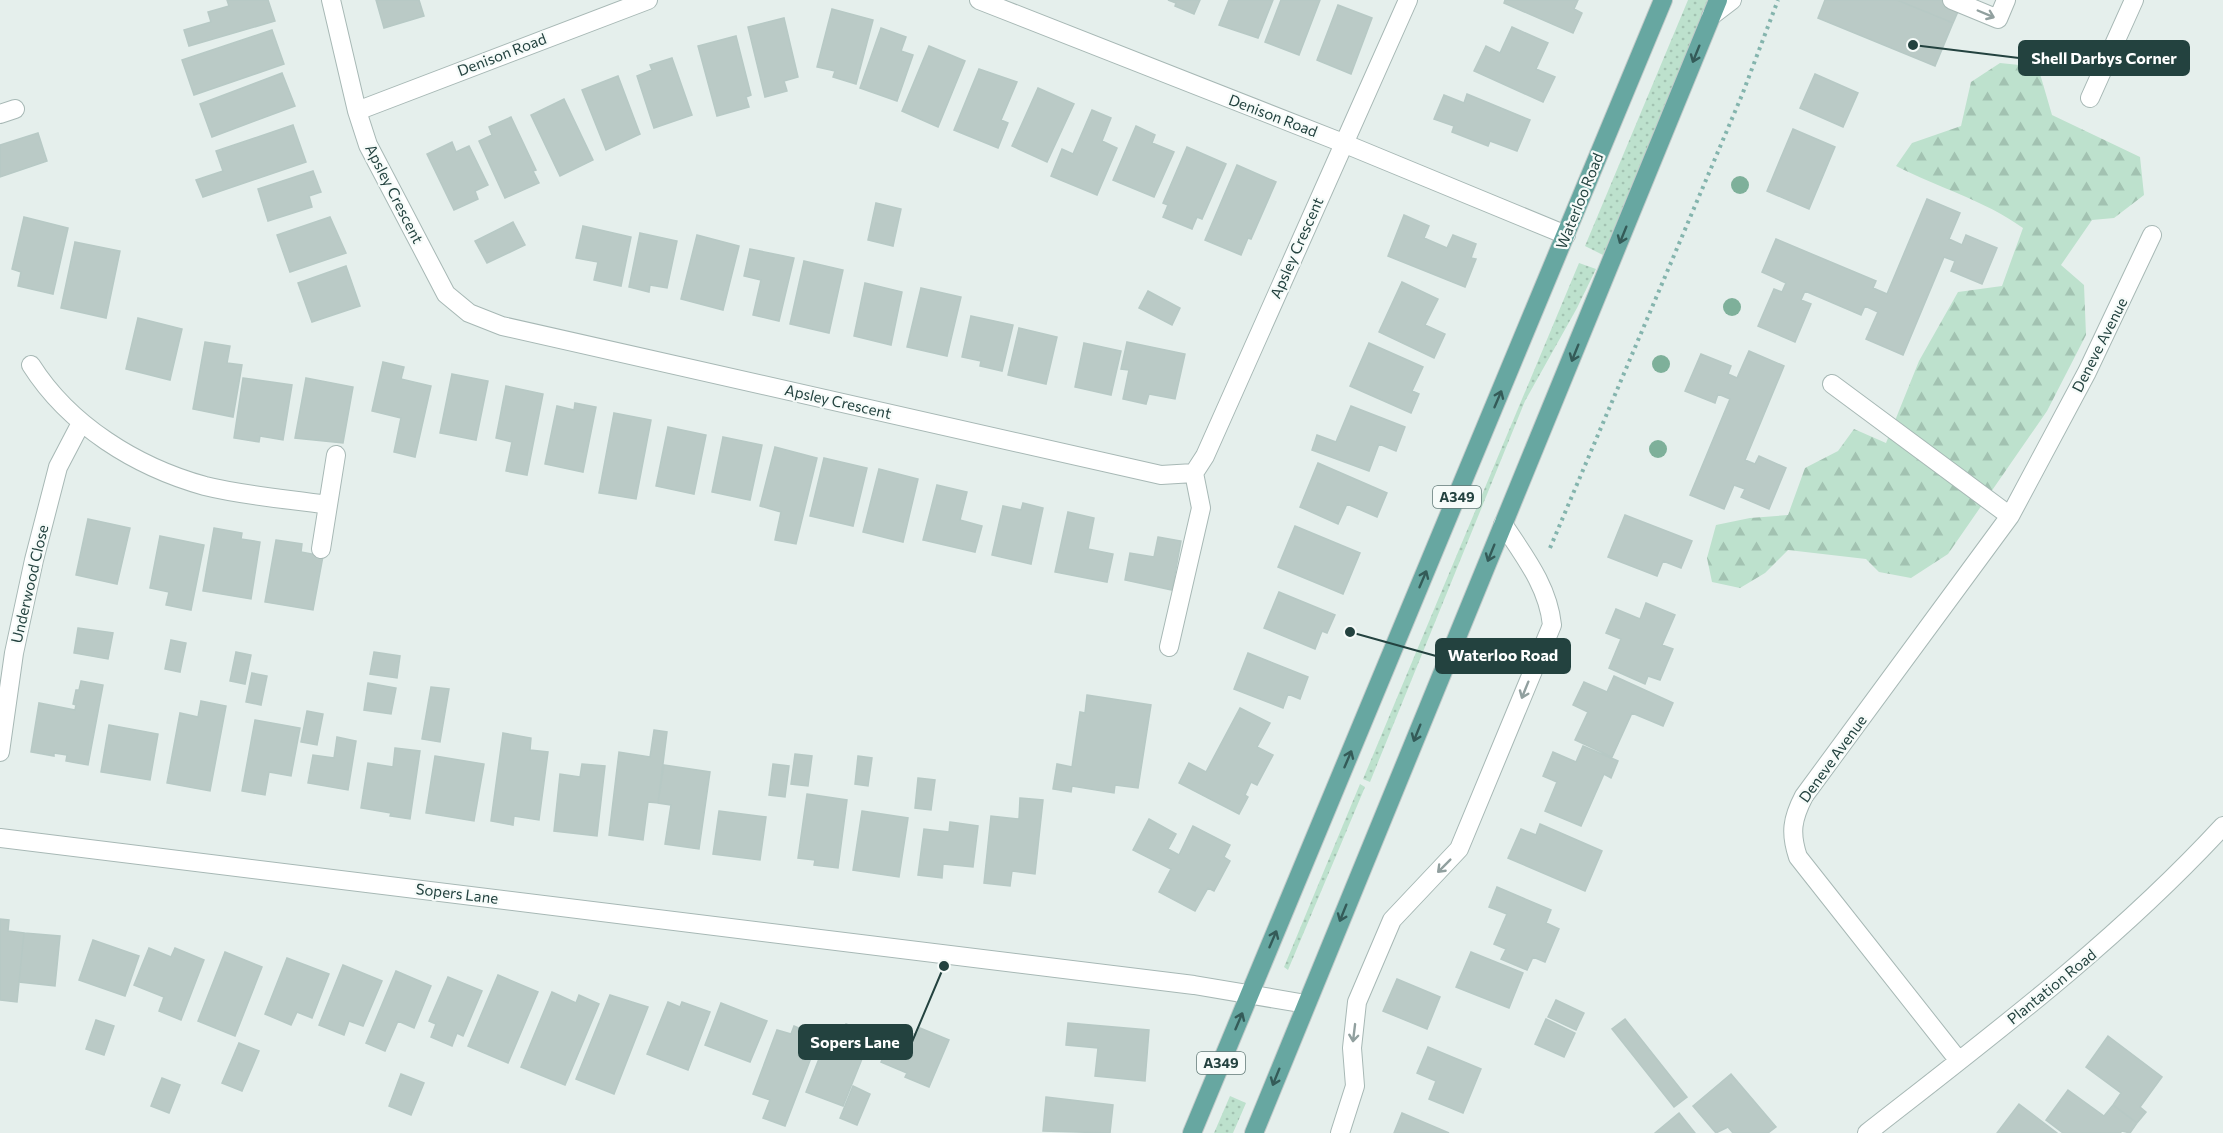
<svg xmlns="http://www.w3.org/2000/svg" width="2223" height="1133" viewBox="0 0 2223 1133" font-family="Commissioner,sans-serif">
<defs>
<pattern id="grass-dots" width="8" height="8" patternUnits="userSpaceOnUse" patternTransform="scale(1.5)"><rect width="8" height="8" fill="#bde1cd"/><path d="M2 2h.1M6 6h.1" fill="none" stroke="#a2c2b1" stroke-width="1.8" stroke-linecap="round"/></pattern>
<pattern id="forest-firs" width="22" height="20" patternUnits="userSpaceOnUse" patternTransform="scale(1.5)"><rect width="22" height="20" fill="#bde1cd"/><path d="M5 1l3.5 6h-7zM16 11l3.5 6h-7z" fill="#a2c2b1"/></pattern>
</defs>
<rect width="100%" height="100%" fill="#e5efec"/>
<!-- grass -->
<path fill="url(#grass-dots)" d="M1688,0H1708L1603,255L1585,246Z
M1579,263L1596,269L1577,308L1525,401L1370,782L1363,779Z
M1360,784L1365,787L1288,970L1284,967Z
M1230,1096L1246,1103L1233,1133H1214Z"/>
<!-- forest -->
<path fill="url(#forest-firs)" d="M2000,63L2038,67L2052,115L2140,157L2144,195L2114,218L2092,220L2061,265L2084,285L2086,335L2047,411L1948,554L1911,578L1879,572L1866,559L1788,550L1765,573L1740,588L1712,582L1707,558L1716,525L1750,518L1788,515L1805,468L1838,451L1854,429L1886,443L1919,361L1958,292L2002,286L2023,228C1984,200 1939,188 1896,166L1912,143L1961,126L1971,82Z"/>
<!-- building -->
<path fill="#bacac6" stroke="#b7c9c5" stroke-width="1.5" d="M227,0H268L275,21L189,46L184,30L211,22L208,12L229,6Z
M376,0H419L424,16L384,28Z
M1168,0H1200L1194,14L1175,6L1176,3Z
M1229,0H1273L1258,38L1219,25Z
M1281,0H1320L1299,55L1265,42Z
M1505,0H1578L1574,9L1582,13L1573,33L1504,3Z
M1825,0H1897L1953,23L1935,66L1818,18Z
M1897,0H1963L1953,23Z
M1338,5L1372,18L1351,74L1317,60Z
M832,9L873,20L856,84L833,77L835,71L817,67Z
M784,18L798,77L784,81L787,91L765,97L748,27Z
M1512,27L1548,43L1536,69L1555,77L1543,102L1474,71L1486,46L1500,53Z
M881,28L906,37L901,51L913,55L897,101L860,88Z
M272,30L284,64L194,95L182,60Z
M736,36L751,95L746,97L749,107L717,116L698,46Z
M929,46L965,61L938,127L902,111Z
M672,58L692,115L654,128L637,76L652,70L650,65Z
M979,69L1017,82L1001,120L1008,123L998,148L954,130Z
M282,73L295,106L212,137L200,104Z
M1815,74L1858,93L1843,127L1800,108Z
M618,76L640,134L606,150L582,90Z
M1038,88L1074,104L1047,162L1012,146Z
M1467,94L1530,120L1517,151L1490,141L1488,146L1452,132L1454,126L1434,119L1444,95L1464,103Z
M564,99L593,160L560,176L531,115Z
M1092,110L1111,118L1102,141L1117,148L1097,195L1051,176L1062,149L1073,154Z
M511,117L536,170L533,171L539,183L505,198L479,141L492,135L489,127Z
M293,125L306,162L203,197L196,180L223,171L216,151Z
M1136,126L1155,135L1152,143L1174,152L1154,197L1113,180Z
M1793,129L1835,147L1809,209L1767,191Z
M38,133L47,161L0,177V145Z
M452,142L456,152L469,146L488,185L475,191L478,199L454,210L427,154Z
M1187,147L1226,164L1202,219L1197,217L1192,229L1163,217L1168,205L1163,203Z
M1237,165L1276,182L1251,239L1248,238L1241,255L1205,240Z
M313,171L321,192L309,196L312,207L268,221L258,189Z
M1927,199L1960,213L1949,239L1962,245L1966,235L1997,248L1982,284L1951,271L1955,261L1944,257L1903,355L1866,339L1878,312L1865,306L1861,315L1805,291L1801,300L1811,304L1795,342L1758,326L1774,289L1782,292L1786,283L1762,272L1776,239L1876,281L1873,288L1887,294Z
M876,203L901,209L893,246L868,240Z
M1404,215L1429,226L1424,238L1447,248L1453,235L1476,244L1471,258L1476,259L1465,287L1388,256Z
M24,217L68,228L53,294L18,286L21,272L12,269Z
M330,217L346,253L290,272L277,235Z
M513,222L525,245L487,263L475,241Z
M583,226L631,237L621,286L594,280L598,262L576,258Z
M640,233L677,241L667,288L650,285L649,292L629,287Z
M697,235L739,246L723,310L681,299Z
M75,242L120,251L106,318L61,308Z
M750,249L794,258L779,321L753,315L761,280L744,276Z
M804,261L843,270L829,333L790,324Z
M346,266L360,306L312,322L298,283Z
M1402,282L1438,299L1425,325L1445,334L1434,358L1379,332Z
M865,283L902,292L891,345L854,336Z
M921,288L961,297L947,356L907,347Z
M1148,291L1180,308L1172,325L1139,308Z
M971,316L1013,325L1002,371L980,366L981,361L962,357Z
M138,318L182,329L170,380L126,369Z
M1019,328L1057,337L1046,384L1008,375Z
M205,342L230,346L227,363L242,365L233,417L193,409Z
M1127,342L1185,354L1175,399L1149,394L1146,404L1123,399L1129,370L1121,369Z
M1084,343L1121,351L1111,395L1075,387Z
M1369,343L1423,367L1412,391L1419,394L1411,413L1350,386Z
M1749,351L1784,366L1745,460L1755,464L1759,456L1786,468L1769,509L1741,497L1745,489L1734,485L1724,509L1690,495L1730,399L1718,394L1715,403L1685,391L1701,354L1731,366L1728,374L1737,378Z
M383,362L404,367L401,379L431,386L415,457L394,452L401,418L372,411Z
M452,374L488,381L476,440L440,433Z
M243,378L292,385L283,440L260,436L259,442L234,438Z
M306,378L353,387L343,443L295,438Z
M506,386L543,394L527,475L506,471L512,442L496,438Z
M575,403L596,407L583,472L545,464L557,406L574,410Z
M1351,406L1405,427L1396,451L1379,444L1369,471L1312,450L1317,435L1336,442Z
M614,413L651,420L636,499L599,493Z
M668,427L706,435L694,494L656,486Z
M723,437L762,445L750,500L712,492Z
M775,447L817,458L796,544L775,540L781,512L760,506Z
M824,458L867,468L853,526L810,516Z
M1318,463L1387,493L1377,517L1347,504L1338,524L1300,507Z
M879,469L918,479L903,542L863,532Z
M937,485L967,492L960,520L982,526L975,552L923,540Z
M1023,503L1043,508L1031,564L992,555L1003,506L1021,510Z
M1068,512L1094,518L1088,549L1113,554L1107,582L1055,572Z
M1625,515L1692,541L1681,568L1663,561L1657,576L1608,557Z
M88,519L130,528L117,584L76,575Z
M1295,526L1360,553L1343,594L1278,567Z
M214,528L242,533L241,539L260,542L251,599L203,591Z
M160,536L204,545L191,610L166,605L169,592L150,588Z
M1158,537L1181,541L1172,590L1125,580L1130,553L1154,557Z
M276,540L302,544L301,552L323,556L313,610L265,602Z
M1279,592L1335,615L1327,633L1322,631L1315,649L1264,628Z
M1646,603L1675,615L1662,645L1673,649L1660,680L1648,676L1645,684L1609,668L1621,639L1606,633L1616,609L1640,619Z
M78,628L113,633L108,659L74,653Z
M171,640L186,643L180,672L165,669Z
M236,652L251,655L245,684L230,681Z
M374,652L400,656L397,678L370,674Z
M1248,653L1308,677L1300,699L1288,694L1283,708L1234,689Z
M252,673L267,676L261,705L246,702Z
M1614,676L1673,703L1663,726L1632,713L1612,757L1575,740L1588,712L1573,705L1584,682L1607,692Z
M81,681L103,685L88,765L66,761L67,755L54,753V756L31,752L39,703L75,710L76,705L73,704L76,690H79Z
M368,683L396,688L391,714L364,710Z
M431,687L449,689L440,742L422,739Z
M1087,695L1151,705L1138,788L1115,785L1114,793L1072,786L1071,792L1053,789L1057,764L1072,767L1080,712L1085,713Z
M201,701L226,706L210,791L167,783L180,713L198,717Z
M1240,708L1270,723L1257,747L1273,755L1257,785L1251,782L1245,795L1248,797L1239,814L1179,783L1189,763L1206,772Z
M307,711L323,714L317,745L301,742Z
M255,720L300,728L291,776L269,772L265,795L242,791Z
M109,725L158,734L150,780L101,772Z
M654,730L667,732L658,803L648,802L643,840L609,835L619,752L650,757Z
M503,733L531,738L530,750L548,752L539,820L514,816L513,825L491,821Z
M337,737L356,741L348,790L308,783L313,755L334,758Z
M1583,746L1618,761L1611,778L1604,774L1581,826L1545,811L1557,782L1543,776L1553,752L1576,762Z
M395,748L420,751L410,819L390,816L391,813L361,808L368,763L393,767Z
M795,754L812,756L808,786L791,784Z
M435,756L484,764L474,821L426,813Z
M858,756L872,758L868,786L855,784Z
M582,764L605,766L597,836L554,831L560,774L580,777Z
M773,764L789,766L785,797L769,795Z
M664,765L710,772L699,849L665,844L671,805L658,803Z
M918,778L935,780L931,810L915,808Z
M807,794L847,800L838,868L814,865L815,860L798,858Z
M1020,798L1043,800L1035,874L1012,871L1010,886L984,883L991,816L1019,819Z
M719,811L766,817L760,860L713,854Z
M862,811L908,818L899,877L853,870Z
M1149,819L1176,834L1168,849L1179,855L1193,826L1230,845L1224,857L1230,861L1214,891L1208,888L1195,911L1159,892L1171,869L1133,850Z
M950,822L978,826L973,867L943,864L942,878L918,875L924,829L949,832Z
M1540,824L1602,851L1585,891L1508,858L1521,829L1536,835Z
M1497,887L1551,910L1546,923L1559,929L1545,962L1533,957L1527,970L1501,959L1506,949L1494,944L1507,914L1489,907Z
M0,919L9,920L8,931L24,933L17,1002L0,1000Z
M24,933L60,936L55,986L19,982Z
M93,940L139,956L125,996L79,980Z
M149,948L171,957L175,948L204,960L181,1020L159,1011L164,997L134,985Z
M225,952L262,967L235,1036L198,1021Z
M1471,952L1523,973L1509,1008L1456,987Z
M287,958L329,974L312,1018L297,1012L291,1025L265,1014Z
M343,965L382,981L363,1026L349,1021L344,1035L319,1025Z
M396,971L431,986L414,1028L398,1021L385,1051L366,1043Z
M498,975L538,992L508,1063L468,1046Z
M448,977L482,991L463,1036L457,1033L452,1046L431,1037L436,1024L429,1021Z
M1397,979L1440,997L1427,1029L1383,1011Z
M552,992L576,1003L579,995L599,1004L565,1085L521,1067Z
M610,995L648,1007L614,1094L576,1079Z
M1556,1000L1584,1013L1576,1030L1548,1017Z
M668,1002L680,1007L682,1002L710,1012L688,1070L647,1054Z
M721,1003L767,1021L750,1062L705,1045Z
M1546,1019L1575,1033L1564,1057L1535,1044Z
M1625,1019L1687,1097L1674,1107L1612,1029Z
M96,1020L114,1026L104,1055L86,1049Z
M1068,1023L1149,1030L1145,1081L1095,1076L1098,1048L1066,1045Z
M846,1024L872,1034L843,1106L806,1092L831,1028L842,1033Z
M794,1026L819,1037L785,1126L763,1118L770,1100L753,1094L777,1030L791,1034Z
M896,1027L917,1035L920,1028L949,1040L929,1087L905,1077L907,1073L881,1062Z
M2108,1036L2162,1077L2140,1107L2146,1112L2137,1123L2113,1105L2121,1093L2086,1067Z
M239,1043L259,1051L242,1091L222,1083Z
M1428,1047L1481,1069L1463,1113L1429,1099L1436,1081L1417,1073Z
M401,1074L424,1083L411,1115L389,1106Z
M1731,1074L1776,1127L1768,1133H1733L1728,1127L1716,1133L1693,1106Z
M162,1078L180,1085L169,1113L151,1106Z
M853,1086L870,1094L857,1125L840,1118Z
M2068,1090L2104,1116L2113,1105L2137,1123L2130,1133L2122,1131L2120,1133H2063L2046,1120Z
M1046,1097L1113,1105L1110,1133L1043,1131Z
M2019,1104L2057,1133H1997Z
M1402,1113L1449,1133H1394Z
M1679,1113L1695,1133H1655Z"/>
<g fill="none" stroke-linecap="round" stroke-linejoin="round">
<!-- minor casing -->
<g stroke="#a7b8b5" stroke-width="20">
<path id="minor" d="M331,0L357,111L368,145L446,294L469,313L502,326L1161,475L1194,473L1205,456L1408,0
M979,0L1343,143L1566,235
M1952,0L1998,19L2006,0
M1711,16L1732,0
M2090,98L2134,0
M357,111L648,0
M0,114L15,109
M31,365C69,425 136,467 205,486C245,496 288,499 328,505
M1832,384L2010,516
M321,549L336,455
M1169,647L1201,508L1194,473
M0,752L14,653L34,560L58,467L81,423
M0,838L1194,985L1306,1004
M1959,1061L1798,857C1790,833 1792,819 1804,796L2010,516L2087,372L2152,235
M1340,1133L1355,1086L1352,1048L1357,1002L1392,920L1459,849L1552,625C1548,586 1524,556 1503,524
M1867,1133C1991,1036 2116,942 2223,826"/>
</g>
<!-- major casing -->
<g stroke="#c1cac9" stroke-width="20">
<path id="major" d="M1192,1133L1663,0
M1254,1133L1718,0"/>
</g>
<!-- path -->
<path stroke="#84b4ad" stroke-width="4" stroke-dasharray="3 4.5" stroke-linecap="butt" d="M1550,548L1742,95L1778,0"/>
<!-- minor -->
<use href="#minor" stroke="#fff" stroke-width="18"/>
<!-- major -->
<use href="#major" stroke="#67a7a1" stroke-width="18"/>
</g>
<!-- trees -->
<g fill="#7eb09a">
<circle cx="1740" cy="185" r="9"/>
<circle cx="1732" cy="307" r="9"/>
<circle cx="1661" cy="364" r="9"/>
<circle cx="1658" cy="449" r="9"/>
</g>
<!-- one-way arrows -->
<defs><path id="oneway-shaft" d="M-6 0H5M1.5-3L5.5 0L1.5 3" fill="none" stroke-width="1.6" stroke-linecap="round" stroke-linejoin="round" transform="scale(1.5)"/></defs>
<g stroke="#91a09f">
<use href="#oneway-shaft" transform="translate(1986 14) rotate(23)"/>
<use href="#oneway-shaft" transform="translate(1525 690) rotate(112)"/>
<use href="#oneway-shaft" transform="translate(1444 866) rotate(135)"/>
<use href="#oneway-shaft" transform="translate(1354 1033) rotate(97)"/>
</g>
<g stroke="#345b58">
<use href="#oneway-shaft" transform="translate(1696 54) rotate(112)"/>
<use href="#oneway-shaft" transform="translate(1623 235) rotate(112)"/>
<use href="#oneway-shaft" transform="translate(1575 353) rotate(112)"/>
<use href="#oneway-shaft" transform="translate(1498 399) rotate(-67)"/>
<use href="#oneway-shaft" transform="translate(1491 553) rotate(112)"/>
<use href="#oneway-shaft" transform="translate(1423 579) rotate(-67)"/>
<use href="#oneway-shaft" transform="translate(1417 733) rotate(112)"/>
<use href="#oneway-shaft" transform="translate(1348 759) rotate(-67)"/>
<use href="#oneway-shaft" transform="translate(1343 913) rotate(112)"/>
<use href="#oneway-shaft" transform="translate(1273 939) rotate(-67)"/>
<use href="#oneway-shaft" transform="translate(1239 1021) rotate(-67)"/>
<use href="#oneway-shaft" transform="translate(1276 1077) rotate(112)"/>
</g>
<g text-anchor="middle" stroke-width="4.5" stroke-linejoin="round" paint-order="stroke">
<!-- shield labels -->
<g fill="#f6fbf9" stroke="#627a77" stroke-width="1.5">
<rect x="1433" y="486" width="48" height="22" rx="4.5"/>
<rect x="1197" y="1052" width="48" height="22" rx="4.5"/>
</g>
<g font-size="14" font-weight="bold" fill="#23423f">
<text x="1457" y="502">A349</text>
<text x="1221" y="1068">A349</text>
</g>
<!-- street labels -->
<g font-size="15" fill="#23423f" stroke="#f6fbf9">
<text transform="translate(502 55) rotate(-21)" y="5">Denison Road</text>
<text transform="translate(1273 116) rotate(21)" y="5">Denison Road</text>
<text transform="translate(394 194) rotate(63)" y="5">Apsley Crescent</text>
<text transform="translate(1580 201) rotate(-68)" y="5">Waterloo Road</text>
<text transform="translate(1297 248) rotate(-66)" y="5">Apsley Crescent</text>
<text transform="translate(2100 345) rotate(-63)" y="5">Deneve Avenue</text>
<text transform="translate(838 402) rotate(13)" y="5">Apsley Crescent</text>
<text transform="translate(30 584) rotate(-77)" y="5">Underwood Close</text>
<text transform="translate(1833 759) rotate(-54)" y="5">Deneve Avenue</text>
<text transform="translate(457 894) rotate(7)" y="5">Sopers Lane</text>
<text transform="translate(2052 987) rotate(-39)" y="5">Plantation Road</text>
</g>
</g>
<!-- callouts -->
<path fill="none" stroke="#23423f" stroke-width="2" d="M1913 45L2019 58M1350 632L1436 656M944 966L912 1042"/>
<g fill="#23423f" stroke="#f6fbf9" stroke-width="2">
<circle cx="1913" cy="45" r="6"/>
<circle cx="1350" cy="632" r="6"/>
<circle cx="944" cy="966" r="6"/>
</g>
<g fill="#23423f" stroke="#23423f" stroke-width="2">
<rect x="2019" y="41" width="170" height="34" rx="6"/>
<rect x="1436" y="639" width="134" height="34" rx="6"/>
<rect x="799" y="1025" width="113" height="34" rx="6"/>
</g>
<g font-size="16" text-anchor="middle" font-weight="bold" fill="#fff">
<text x="2104" y="64">Shell Darbys Corner</text>
<text x="1503" y="661">Waterloo Road</text>
<text x="855" y="1048">Sopers Lane</text>
</g>
</svg>
